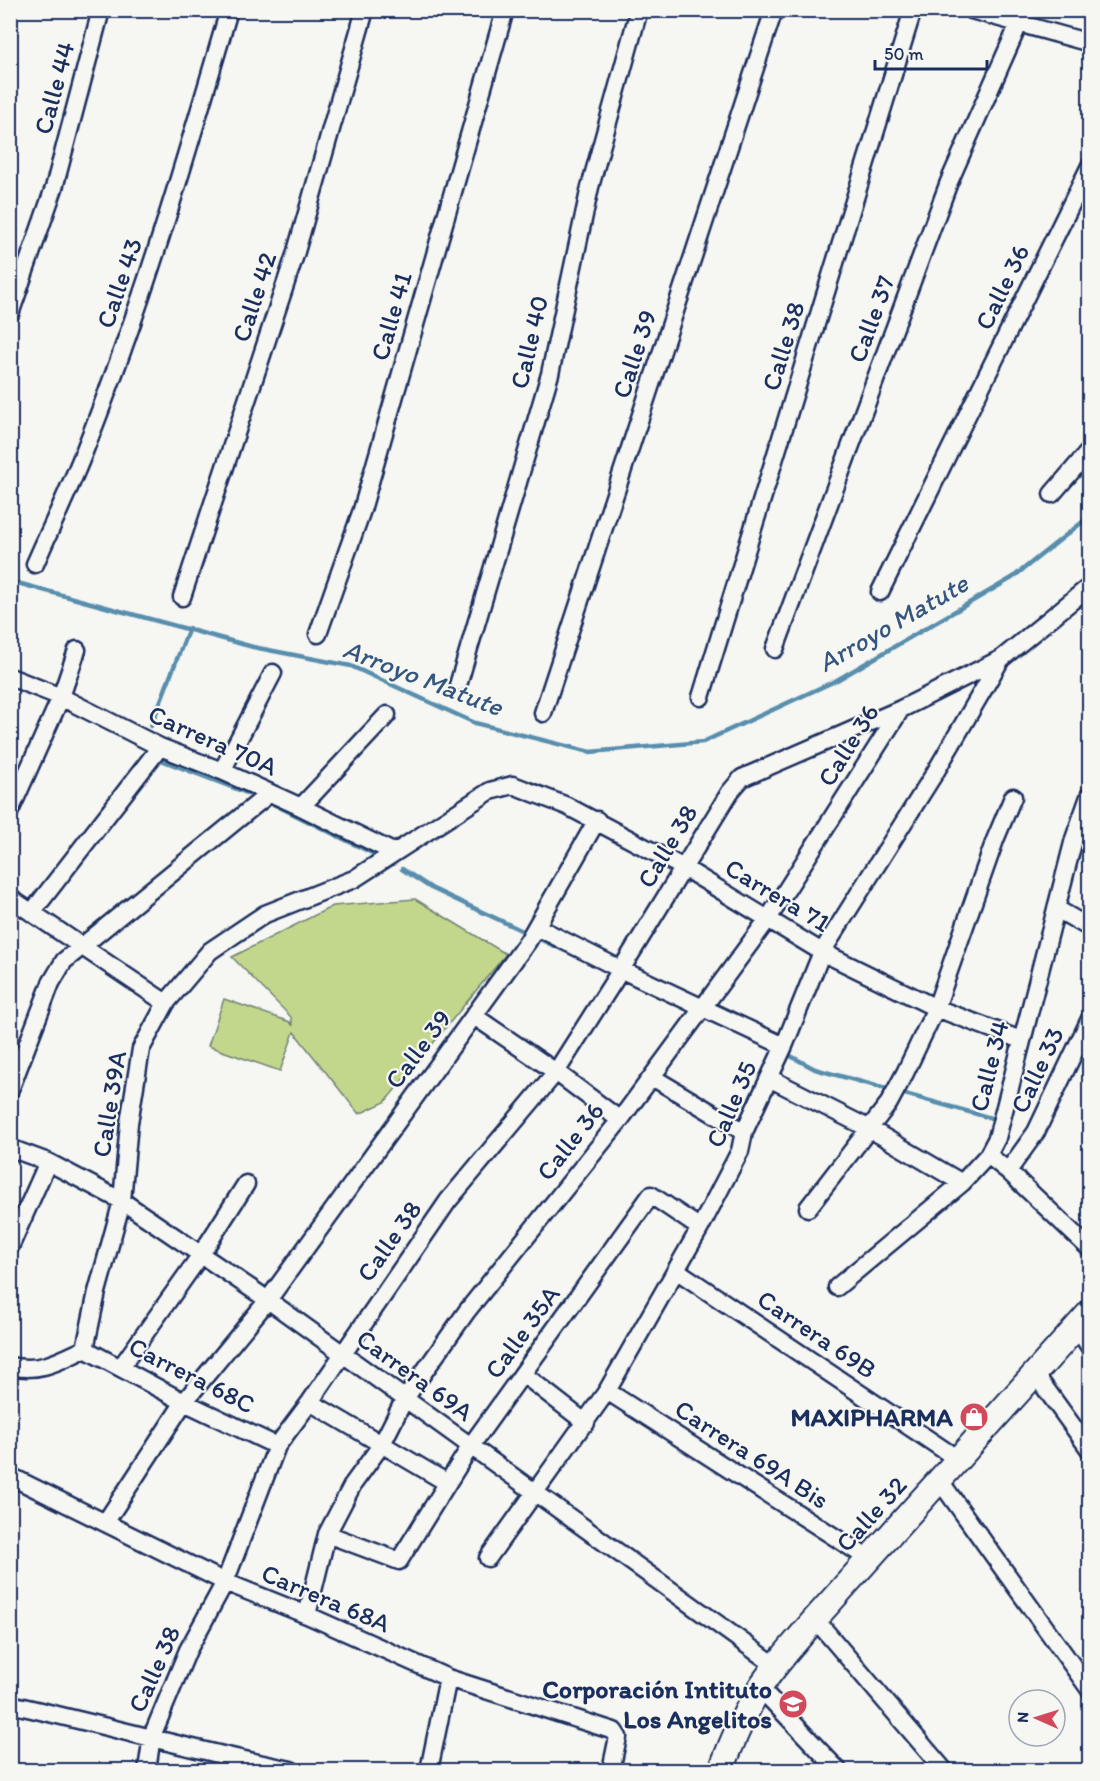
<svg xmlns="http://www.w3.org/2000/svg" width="1100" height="1781" viewBox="0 0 1100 1781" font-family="Itim,sans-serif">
<rect width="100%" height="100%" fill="#f6f6f2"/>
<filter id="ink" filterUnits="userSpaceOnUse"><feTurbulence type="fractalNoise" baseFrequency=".0167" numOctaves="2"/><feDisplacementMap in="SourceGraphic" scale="12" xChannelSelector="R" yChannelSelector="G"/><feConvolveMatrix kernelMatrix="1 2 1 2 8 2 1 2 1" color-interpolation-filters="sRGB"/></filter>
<g filter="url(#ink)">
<!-- green -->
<path fill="#c3d78c" stroke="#6f8375" stroke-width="1.5" d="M415,899L506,954L385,1102L359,1114L294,1032L280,1071L208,1046L224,999L290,1022L293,1026L291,1017L232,957L333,906Z"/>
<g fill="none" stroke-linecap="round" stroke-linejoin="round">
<!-- stream -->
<path stroke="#598ead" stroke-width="4.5" d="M10,581L253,647L351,666L475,723L590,752L703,742L837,680L1012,578L1090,516
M151,726L189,628
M161,760L252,795
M271,803L380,857
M402,869L431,888L527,933
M535,937L576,956
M785,1053L815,1069L991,1118"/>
<!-- lane casing -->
<g stroke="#1b2f5e" stroke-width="13">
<path id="lane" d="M1076,1333L1090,1355"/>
</g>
<!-- street casing -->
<g stroke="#1b2f5e" stroke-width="21">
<path id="street" d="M971,10L1090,43
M10,314L54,188L101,10
M1052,494L1090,450
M35,564C52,525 71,486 86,447C143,304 186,158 229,10
M880,592L1090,166
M182,597L295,255L365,10
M318,634L362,510L505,10
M775,649L949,182L1025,10
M10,677L61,697L160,747L222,771L301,807L393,852
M459,682L550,374L590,187L639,10
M701,697L913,10
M543,713L774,10
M222,771L273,673
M301,807L387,715
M10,811L61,697L77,650
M10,898L166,1003
M1057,909L1090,928
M33,911L160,747
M537,927L622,970L784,1046
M474,1016L556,1072L620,1120
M652,1077L744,1132
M769,1078L870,1129L962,1183
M10,1090L51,983L64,961L270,793
M10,1148L48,1162L122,1201L268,1300L776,1666
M988,1155L1008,1171L1090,1249
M1008,1171L1036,1132L1090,1019
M808,1208L889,1103L905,1073L936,1008L995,840L1013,797
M10,1247L48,1162
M676,1270L959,1460
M837,1287L962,1183L988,1155L997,1138L1074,839L1090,794
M85,1349L184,1402L277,1446
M10,1366C40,1373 59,1361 85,1349L97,1292L122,1201L129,1123L141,1049L166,1003L210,951L265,914L354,879L490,791L513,785L567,806L684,868L822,952L936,1008L1021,1040
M121,1367L200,1256L246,1184
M523,1374L586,1423
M1035,1374L1090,1450
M607,1391L869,1559
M310,1402L446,1482
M10,1476L225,1582L307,1615L448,1678L614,1731L618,1737L611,1770
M940,1481L1090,1690
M105,1523L184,1402L268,1300L528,941L597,820
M327,1534L399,1561L470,1447L651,1195L700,1228
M488,1558L607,1391L700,1228L740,1151L744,1132L784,1046L822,952L936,771L1001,659
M307,1615L327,1534L353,1484L382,1444L404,1400L467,1311L620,1120L768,919L901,709
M815,1619L944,1770
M760,1688L838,1770
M10,1704C104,1725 197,1751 291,1770
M147,1770L152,1736L188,1650L225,1582L277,1446L310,1402L448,1201L556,1072L619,973L730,792L742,778L901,709L1001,659L1090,586
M429,1770L448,1678"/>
</g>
<!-- secondary casing -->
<g stroke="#1b2f5e" stroke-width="28">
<path id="secondary" d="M721,1770C732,1742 743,1715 759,1689C775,1664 796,1642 815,1619L1090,1312"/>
</g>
<!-- lane -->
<use href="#lane" stroke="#f6f6f2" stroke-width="8"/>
<!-- street -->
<use href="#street" stroke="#f6f6f2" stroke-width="16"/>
<!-- secondary -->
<use href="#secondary" stroke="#f6f6f2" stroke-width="24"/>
</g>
</g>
<!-- icons -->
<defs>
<g id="shop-disc" transform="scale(1.5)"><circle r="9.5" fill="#d1495b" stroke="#f6f6f2"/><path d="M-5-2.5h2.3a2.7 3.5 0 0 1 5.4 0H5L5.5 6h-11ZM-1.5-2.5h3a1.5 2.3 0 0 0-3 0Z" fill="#fff"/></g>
<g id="school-disc" transform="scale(1.5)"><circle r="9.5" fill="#d1495b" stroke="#f6f6f2"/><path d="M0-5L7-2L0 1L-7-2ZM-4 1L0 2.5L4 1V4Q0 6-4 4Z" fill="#fff"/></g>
</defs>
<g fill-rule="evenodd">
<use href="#shop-disc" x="974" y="1417"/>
<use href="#school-disc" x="793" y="1704"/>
</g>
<g text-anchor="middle" stroke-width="4.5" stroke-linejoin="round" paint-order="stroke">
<!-- street labels -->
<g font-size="26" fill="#1b2f5e" stroke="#f6f6f2">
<text transform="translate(54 88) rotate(-75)" y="9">Calle 44</text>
<text transform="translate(119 283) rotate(-71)" y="9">Calle 43</text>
<text transform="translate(1002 287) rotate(-64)" y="9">Calle 36</text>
<text transform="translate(254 297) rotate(-72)" y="9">Calle 42</text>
<text transform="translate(391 316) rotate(-74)" y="9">Calle 41</text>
<text transform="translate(871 319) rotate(-70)" y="9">Calle 37</text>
<text transform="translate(529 342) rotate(-77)" y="9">Calle 40</text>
<text transform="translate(783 346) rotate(-73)" y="9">Calle 38</text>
<text transform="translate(634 354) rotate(-72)" y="9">Calle 39</text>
<text transform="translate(213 740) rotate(24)" y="9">Carrera 70A</text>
<text transform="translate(848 745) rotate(-58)" y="9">Calle 36</text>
<text transform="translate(667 846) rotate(-59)" y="9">Calle 38</text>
<text transform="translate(778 895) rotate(31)" y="9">Carrera 71</text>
<text transform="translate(418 1049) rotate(-53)" y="9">Calle 39</text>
<text transform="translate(989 1066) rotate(-76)" y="9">Calle 34</text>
<text transform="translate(1037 1070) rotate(-65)" y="9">Calle 33</text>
<text transform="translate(109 1104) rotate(-81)" y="9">Calle 39A</text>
<text transform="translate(731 1104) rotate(-67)" y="9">Calle 35</text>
<text transform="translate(570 1141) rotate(-52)" y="9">Calle 36</text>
<text transform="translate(389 1241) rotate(-55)" y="9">Calle 38</text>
<text transform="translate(522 1332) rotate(-54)" y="9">Calle 35A</text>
<text transform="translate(817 1334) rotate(34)" y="9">Carrera 69B</text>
<text transform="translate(192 1375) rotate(27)" y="9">Carrera 68C</text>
<text transform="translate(415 1375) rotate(36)" y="9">Carrera 69A</text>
<text transform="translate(752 1454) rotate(33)" y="9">Carrera 69A Bis</text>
<text transform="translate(871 1514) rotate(-48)" y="9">Calle 32</text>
<text transform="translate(326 1598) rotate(23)" y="9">Carrera 68A</text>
<text transform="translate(154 1669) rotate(-66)" y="9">Calle 38</text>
</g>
<!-- poi labels -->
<g font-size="26" font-weight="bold" fill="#1b2f5e" stroke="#f6f6f2" text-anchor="end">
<text x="953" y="1426">MAXIPHARMA</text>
<text x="772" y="1698">Corporación Intituto<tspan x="772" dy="30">Los Angelitos</tspan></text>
</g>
<!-- water labels -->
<g font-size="27" font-style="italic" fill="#35567f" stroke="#f6f6f2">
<text transform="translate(893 623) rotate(-30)" y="9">Arroyo Matute</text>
<text transform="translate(423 678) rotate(21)" y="9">Arroyo Matute</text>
</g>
</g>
<!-- margin -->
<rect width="1100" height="1781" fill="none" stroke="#f6f6f2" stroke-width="36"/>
<rect x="18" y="18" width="1064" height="1745" fill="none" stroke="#1b2f5e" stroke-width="2" filter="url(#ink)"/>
<!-- north arrow -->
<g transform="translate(1037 1718) rotate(273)"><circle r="28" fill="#f6f6f2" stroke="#9ea6b7" stroke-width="1.5"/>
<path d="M0-4.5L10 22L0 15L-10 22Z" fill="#d1495b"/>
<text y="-9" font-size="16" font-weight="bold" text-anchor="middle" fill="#1b2f5e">N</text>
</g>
<!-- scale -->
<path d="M875 60v9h112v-9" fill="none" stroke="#1b2f5e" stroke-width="3"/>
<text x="884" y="60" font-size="18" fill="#1b2f5e" stroke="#f6f6f2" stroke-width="4.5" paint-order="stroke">50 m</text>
</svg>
